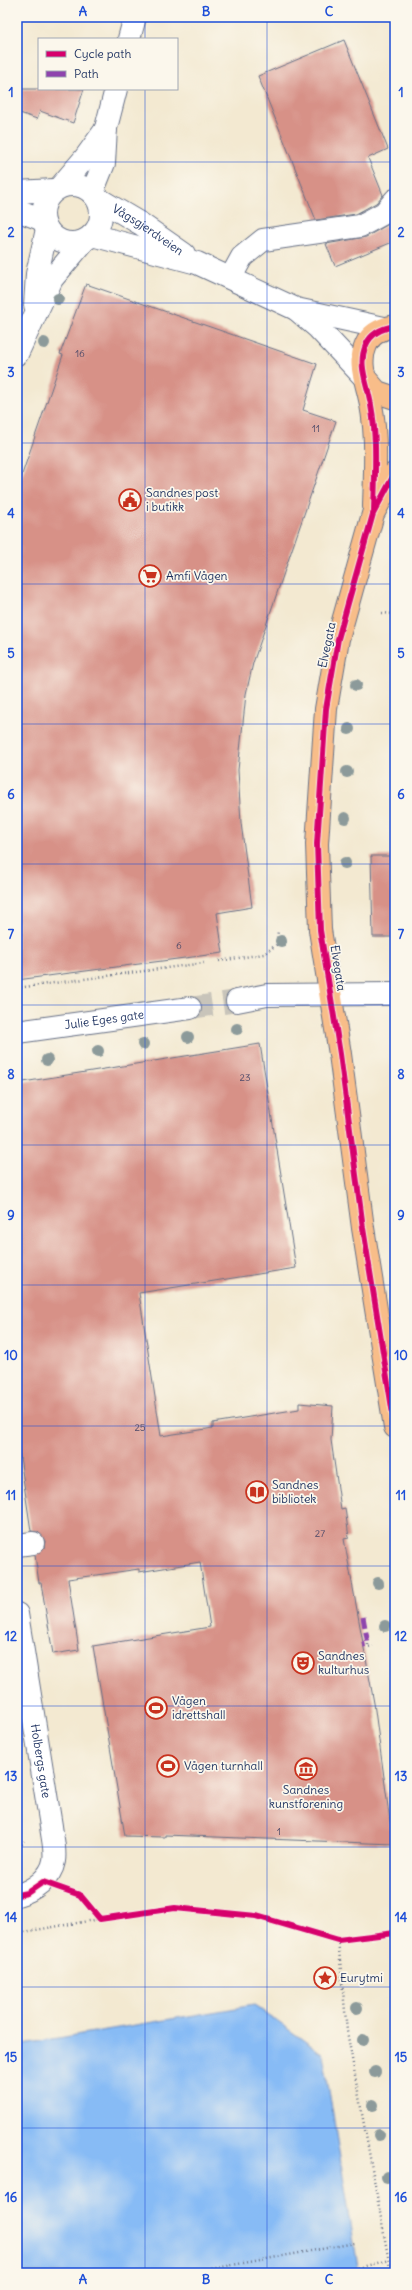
<svg xmlns="http://www.w3.org/2000/svg" width="412" height="2290" viewBox="0 0 412 2290" font-family="Delius,sans-serif">
<rect width="100%" height="100%" fill="#fbf7ec"/>
<filter id="ink" filterUnits="userSpaceOnUse"><feTurbulence type="fractalNoise" baseFrequency=".025" numOctaves="2"/><feDisplacementMap in="SourceGraphic" scale="8" xChannelSelector="R" yChannelSelector="G"/><feConvolveMatrix kernelMatrix="1 2 1 2 8 2 1 2 1" color-interpolation-filters="sRGB"/></filter>
<filter id="wash" filterUnits="userSpaceOnUse"><feTurbulence type="fractalNoise" baseFrequency=".012" numOctaves="4" result="noise"/><feDisplacementMap in="SourceGraphic" scale="16" xChannelSelector="R" yChannelSelector="G"/><feGaussianBlur stdDeviation="0.9" result="paint"/><feColorMatrix in="noise" values="0 0 0 0 0 0 0 0 0 0 0 0 0 0 0 0 0 1.4 0 .05"/><feComposite in="paint" operator="in"/></filter>
<g filter="url(#wash)">
<rect width="100%" height="100%" fill="#f3e9d1"/>
<!-- water -->
<path fill="#87bbf5" stroke="#5175aa" d="M254,2005L323,2054L359,2273H17V2045Z"/>
<g id="blocks">
<!-- building -->
<path fill="#d79187" d="M344,40L388,149L368,158L383,195L376,203L356,214L316,220L258,76Z
M17,89H84L73,123L40,111L37,119L17,112Z
M394,221L395,241L335,266L326,244L366,237Z
M86,284L317,364L303,410L336,421L253,663L246,694L238,770L241,823L252,907L217,913L223,953L17,980V489L63,355L60,354Z
M371,856H395V937H373Z
M260,1044L296,1268L139,1293L161,1436L213,1428V1423L299,1409V1403L333,1406L331,1440L341,1509L345,1508L349,1538L344,1539L374,1703L393,1844L165,1835V1837L125,1836L93,1646L210,1627L200,1562L139,1572V1569L68,1579L79,1650L53,1654L41,1583H39L35,1555L44,1548L45,1541L38,1532L31,1531L17,1437V1083Z"/>
</g>
</g>
<g filter="url(#ink)">
<use href="#blocks" fill-opacity="0" stroke="#677086" stroke-width="1"/>
<g fill="none" stroke-linecap="round" stroke-linejoin="round">
<!-- minor-tunnel -->
<path stroke="#c8c4ba" stroke-width="22" stroke-dasharray="22 11" stroke-linecap="butt" d="M190,1008L237,1001"/>
<!-- minor casing -->
<g stroke="#677086" stroke-width="24">
<g id="minor">
<path d="M129,39L135,17"/>
<circle cx="72" cy="214" r="29"/>
<path d="M61,186L85,158L106,129"/>
<path d="M17,192L54,190"/>
<path d="M92,193L104,163L106,128L116,89"/>
<path id="s1" d="M97,198L141,224L184,254"/>
<path d="M17,210L43,220"/>
<path d="M92,235L197,263L296,309L384,328"/>
<path d="M231,277L242,257L263,240L360,226L384,213L395,200"/>
<path d="M35,305L37,274L47,229"/>
<path d="M297,310L318,328L365,378"/>
<path d="M17,354L52,279L84,241"/>
<path d="M237,1001L267,995L395,994"/>
<path id="s2" d="M17,1032L190,1008"/>
<path d="M17,1545L33,1543"/>
<path id="s3" d="M17,1614L51,1826C52,1836 56,1850 54,1861C51,1878 33,1891 17,1895"/>
</g>
</g>
<!-- major casing -->
<g stroke="#677086" stroke-width="24">
<path id="major" d="M365,378L377,392L395,398
M395,473L373,514L338,639L326,709L317,844L320,930L340,1054L363,1228L395,1427
M374,507C375,467 378,429 368,391C364,375 359,361 366,345C371,333 383,328 395,326"/>
</g>
<!-- path -->
<path stroke="#677086" stroke-width="2.5" stroke-dasharray="1 3" stroke-linecap="butt" d="M382,613L395,614
M219,961L264,954L276,945L278,931
M17,988L204,963
M368,1644V1647L373,1646
M17,1851L24,1841
M70,1891L80,1895L99,1918
M17,1934L24,1932
M338,1940L347,2031L391,2273
M17,1941L24,1932L100,1919L175,1908L256,1916L338,1940L395,1933
M358,2268L389,2260
M188,2273L355,2243"/>
<!-- minor -->
<use href="#minor" stroke="#fff" stroke-width="22"/>
<!-- major -->
<use href="#major" stroke="#f8bd89" stroke-width="22"/>
<!-- quiet -->
<path stroke="#8e44ad" stroke-width="5" stroke-dasharray="10 5" stroke-linecap="butt" d="M363,1617L368,1644L363,1645"/>
<!-- cycleway casing -->
<g stroke="#fbf7ec" stroke-width="8">
<path id="cycleway" d="M395,473L373,514L338,639L326,709L317,844L320,930L340,1054L363,1228L395,1427
M374,510C375,469 378,430 368,391C364,375 359,361 366,345C371,333 383,328 395,326
M17,1895L27,1893L43,1882L80,1895L100,1919L175,1908L256,1916L338,1940L395,1933"/>
</g>
<!-- cycleway -->
<use href="#cycleway" stroke="#d6006c" stroke-width="6"/>
</g>
<!-- trees -->
<g fill="#8c9a9a">
<circle cx="58" cy="299" r="6"/>
<circle cx="44" cy="343" r="6"/>
<circle cx="356" cy="685" r="6"/>
<circle cx="349" cy="729" r="6"/>
<circle cx="347" cy="772" r="6"/>
<circle cx="345" cy="818" r="6"/>
<circle cx="345" cy="863" r="6"/>
<circle cx="281" cy="941" r="6"/>
<circle cx="237" cy="1029" r="6"/>
<circle cx="188" cy="1037" r="6"/>
<circle cx="143" cy="1044" r="6"/>
<circle cx="98" cy="1051" r="6"/>
<circle cx="47" cy="1060" r="6"/>
<circle cx="378" cy="1583" r="6"/>
<circle cx="385" cy="1626" r="6"/>
<circle cx="357" cy="2008" r="6"/>
<circle cx="363" cy="2040" r="6"/>
<circle cx="375" cy="2072" r="6"/>
<circle cx="373" cy="2105" r="6"/>
<circle cx="379" cy="2135" r="6"/>
<circle cx="387" cy="2177" r="6"/>
</g>
</g>
<!-- grid -->
<path fill="none" stroke="#1d4ed8" stroke-width="1" stroke-opacity="0.55" d="M145,17V39M267,17V2273M145,89V2273M17,162H395M17,303H395M17,443H395M17,584H395M17,724H395M17,864H395M17,1005H395M17,1145H395M17,1285H395M17,1426H395M17,1566H395M17,1706H395M17,1847H395M17,1987H395M17,2128H395"/>
<!-- icons -->
<defs>
<g id="civic-ring" transform="scale(1.15)"><circle r="9.5" fill="#fbf7ec" stroke="#c8321e" stroke-width="1.5"/><path d="M-.6-6.5H3V-4.5H.6V-3L4-1V1h2V6H-6V1h2V-1L-.6-3ZM-1.2 2.5V6h2.4V2.5Z" fill="#c8321e"/></g>
<g id="supermarket-ring" transform="scale(1.15)"><circle r="9.5" fill="#fbf7ec" stroke="#c8321e" stroke-width="1.5"/><path d="M-6-5.5h2.5l.6 2H6L4.5 2H-2.5L-4.4-4H-6ZM-1.5 3.2a1.3 1.3 0 1 0 .1 0ZM3 3.2a1.3 1.3 0 1 0 .1 0Z" fill="#c8321e"/></g>
<g id="library-ring" transform="scale(1.15)"><circle r="9.5" fill="#fbf7ec" stroke="#c8321e" stroke-width="1.5"/><path d="M-6-4Q-3-5.5-.7-3.5V5Q-3 3-6 4ZM6-4Q3-5.5 .7-3.5V5Q3 3 6 4Z" fill="#c8321e"/></g>
<g id="theatre-ring" transform="scale(1.15)"><circle r="9.5" fill="#fbf7ec" stroke="#c8321e" stroke-width="1.5"/><path d="M-5-5.5Q0-4 5-5.5V0Q5 5 0 6Q-5 5-5 0ZM-3.3-2.5H-1v1.5H-3.3ZM1-2.5H3.3v1.5H1ZM-2.8 1Q0 5.5 2.8 1Z" fill="#c8321e"/></g>
<g id="stadium-ring" transform="scale(1.15)"><circle r="9.5" fill="#fbf7ec" stroke="#c8321e" stroke-width="1.5"/><path d="M0-5a6.5 5 0 1 0 0 10a6.5 5 0 1 0 0-10ZM-3.5-1.8h7v3.6h-7Z" fill="#c8321e"/></g>
<g id="museum-ring" transform="scale(1.15)"><circle r="9.5" fill="#fbf7ec" stroke="#c8321e" stroke-width="1.5"/><path d="M0-6L6-3V-2H-6V-3ZM-5-1h2V3h-2ZM-1-1h2V3h-2ZM3-1h2V3H3ZM-6 4H6V6H-6Z" fill="#c8321e"/></g>
<g id="sight-ring" transform="scale(1.15)"><circle r="9.5" fill="#fbf7ec" stroke="#c8321e" stroke-width="1.5"/><path d="M0-6L1.8-2.2L6-1.7L2.9 1.2L3.7 5.4L0 3.3L-3.7 5.4L-2.9 1.2L-6-1.7L-1.8-2.2Z" fill="#c8321e"/></g>
</defs>
<g fill-rule="evenodd">
<use href="#civic-ring" x="130" y="500"/>
<use href="#supermarket-ring" x="150" y="576"/>
<use href="#library-ring" x="257" y="1492"/>
<use href="#theatre-ring" x="303" y="1663"/>
<use href="#stadium-ring" x="156" y="1708"/>
<use href="#stadium-ring" x="168" y="1766"/>
<use href="#museum-ring" x="306" y="1769"/>
<use href="#sight-ring" x="325" y="1978"/>
</g>
<g text-anchor="middle" stroke-width="3.5" stroke-linejoin="round" paint-order="stroke">
<!-- number labels -->
<g font-size="10" fill="#4a4868">
<text x="80" y="357">16</text>
<text x="316" y="432">11</text>
<text x="179" y="949">6</text>
<text x="245" y="1081">23</text>
<text x="140" y="1431">25</text>
<text x="320" y="1537">27</text>
<text x="279" y="1835">1</text>
</g>
<!-- street labels -->
<g font-size="12" fill="#1b2f5e" stroke="#fbf7ec">
<text dy="4" stroke="none"><textPath href="#s1" startOffset="60">Vågsgjerdveien</textPath></text>
<text transform="translate(327 645) rotate(-78)" y="4">Elvegata</text>
<text transform="translate(338 968) rotate(81)" y="4">Elvegata</text>
<text dy="4" stroke="none"><textPath href="#s2" startOffset="88">Julie Eges gate</textPath></text>
<text dy="4" stroke="none"><textPath href="#s3" startOffset="149">Holbergs gate</textPath></text>
</g>
<!-- poi labels -->
<g font-size="12" fill="#1b2f5e" stroke="#fbf7ec" text-anchor="start">
<text x="146" y="497">Sandnes post<tspan x="146" dy="14">i butikk</tspan></text>
<text x="166" y="580">Amfi Vågen</text>
<text x="272" y="1489">Sandnes<tspan x="272" dy="14">bibliotek</tspan></text>
<text x="318" y="1660">Sandnes<tspan x="318" dy="14">kulturhus</tspan></text>
<text x="172" y="1705">Vågen<tspan x="172" dy="14">idrettshall</tspan></text>
<text x="184" y="1770">Vågen turnhall</text>
<text x="306" y="1794" text-anchor="middle">Sandnes<tspan x="306" dy="14">kunstforening</tspan></text>
<text x="340" y="1982">Eurytmi</text>
</g>
</g>
<!-- margin -->
<rect width="412" height="2290" fill="none" stroke="#fbf7ec" stroke-width="44"/>
<!-- legend -->
<rect x="38" y="38" width="140" height="52" fill="#fbf7ec" stroke="#a1a7b3"/>
<rect x="46" y="51" width="20" height="6" fill="#d6006c" stroke="#a1a7b3"/>
<text x="74" y="58" font-size="12" fill="#1b2f5e">Cycle path</text>
<rect x="46" y="71" width="20" height="6" fill="#8e44ad" stroke="#a1a7b3"/>
<text x="74" y="78" font-size="12" fill="#1b2f5e">Path</text>
<rect x="22" y="22" width="368" height="2246" fill="none" stroke="#1d4ed8" stroke-width="1.5"/>
<g font-size="13" text-anchor="middle" font-weight="bold" fill="#1d4ed8">
<text x="83" y="16">A</text>
<text x="206" y="16">B</text>
<text x="329" y="16">C</text>
<text x="11" y="97">1</text>
<text x="401" y="97">1</text>
<text x="11" y="237">2</text>
<text x="401" y="237">2</text>
<text x="11" y="377">3</text>
<text x="401" y="377">3</text>
<text x="11" y="518">4</text>
<text x="401" y="518">4</text>
<text x="11" y="658">5</text>
<text x="401" y="658">5</text>
<text x="11" y="799">6</text>
<text x="401" y="799">6</text>
<text x="11" y="939">7</text>
<text x="401" y="939">7</text>
<text x="11" y="1079">8</text>
<text x="401" y="1079">8</text>
<text x="11" y="1220">9</text>
<text x="401" y="1220">9</text>
<text x="11" y="1360">10</text>
<text x="401" y="1360">10</text>
<text x="11" y="1500">11</text>
<text x="401" y="1500">11</text>
<text x="11" y="1641">12</text>
<text x="401" y="1641">12</text>
<text x="11" y="1781">13</text>
<text x="401" y="1781">13</text>
<text x="11" y="1922">14</text>
<text x="401" y="1922">14</text>
<text x="11" y="2062">15</text>
<text x="401" y="2062">15</text>
<text x="11" y="2202">16</text>
<text x="401" y="2202">16</text>
<text x="83" y="2284">A</text>
<text x="206" y="2284">B</text>
<text x="329" y="2284">C</text>
</g>
</svg>
